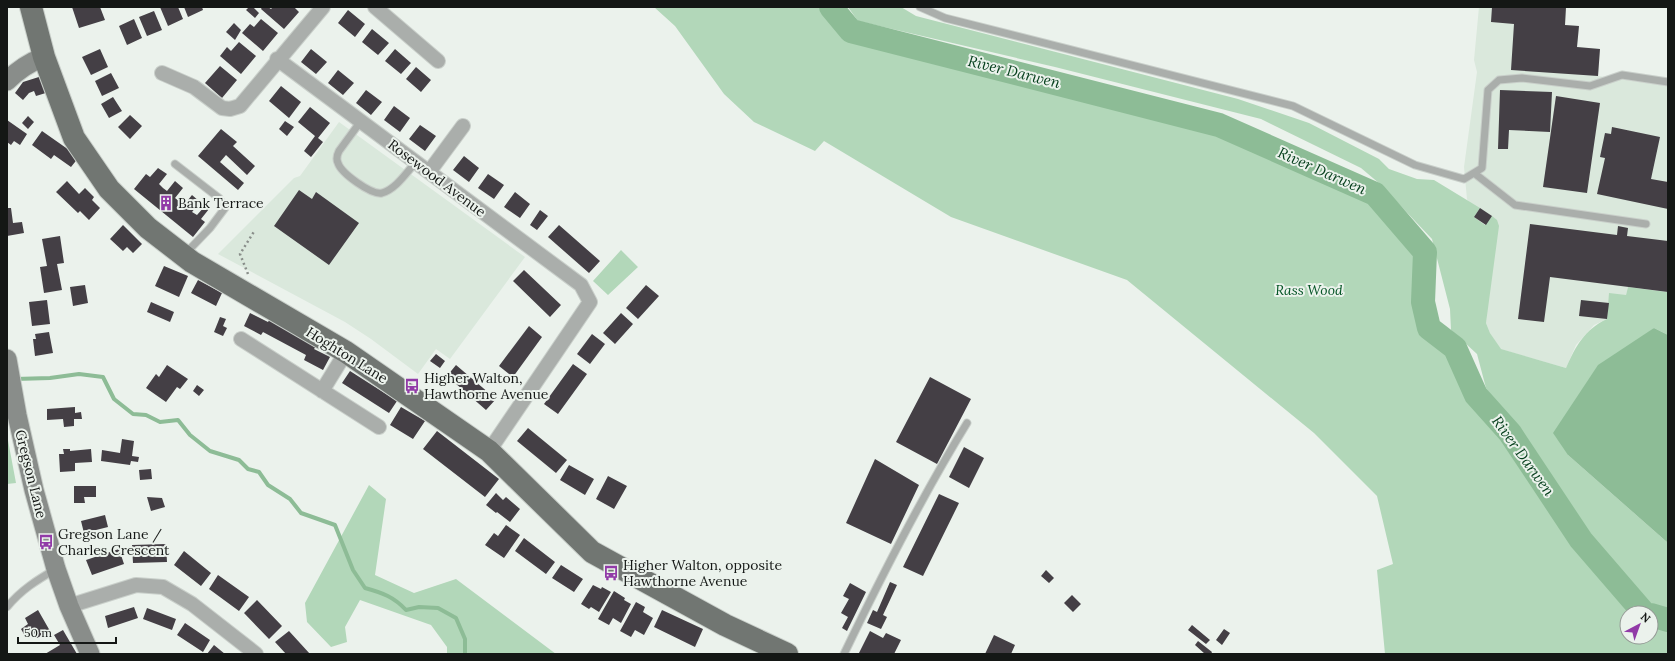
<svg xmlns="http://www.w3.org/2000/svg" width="1675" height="661" viewBox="0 0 1675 661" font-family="Lora,serif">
<rect width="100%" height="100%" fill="#ebf2ec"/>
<!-- built -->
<path fill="#dae8dc" d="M1479,7H1566L1565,25L1579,26L1577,47L1600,49L1598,76L1668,86V292L1628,287L1626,295L1609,303L1607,319L1594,325L1576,345L1566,368L1500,349L1490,333L1486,323L1492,217L1486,225L1474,217L1467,199L1464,167L1477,72L1474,60Z
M339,122L525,257L450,359L436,349L418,374L371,339L345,322L218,254L294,178L300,176Z"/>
<!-- green -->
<path fill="#b2d7b9" d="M654,7H819L846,40L1216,133L1371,200L1421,253L1418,299L1427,329L1451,350L1472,398L1508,436L1577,542L1638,613H1627V637H1651V620L1668,625V654H1385L1377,570L1393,564L1377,496L1314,433L1127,280L951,217L824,141L815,151L754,122L724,94L675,26Z
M848,7H901L916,16L1238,99L1309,123L1379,159L1389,169L1417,179L1434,180L1480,208L1474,217L1485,225L1492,216L1497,220L1499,226L1486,323L1490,333L1501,349L1566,368C1576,346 1584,330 1607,319L1609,293L1626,295L1628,287L1667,292L1668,289V335L1654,328L1568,455L1668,543V612L1648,608L1585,536L1515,429L1486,388L1477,354L1451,330L1450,309L1432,239L1380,184L1361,168L1261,119L1055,67L858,21Z
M621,250L638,267L608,295L593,281Z
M7,435L16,483L7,484Z
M369,485L386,499L375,575L414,593L456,579L556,654H447V647L431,625L360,600L345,627L347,642L331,647L307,622L305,603Z"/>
<!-- water -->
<path fill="#8dbc96" d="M1654,328L1668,335V543L1568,455L1553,433L1598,365Z"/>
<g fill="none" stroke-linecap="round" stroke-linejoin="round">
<!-- stream -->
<path stroke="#8dbc96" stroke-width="4" d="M15,379L50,378L79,374L103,377L114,399L133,414L146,415L160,422L178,420L190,435L210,451L239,460L248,469L259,472L268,485L290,499L301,513L335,525L353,570L365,588C383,593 394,597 406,610L419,607L438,608L456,618L465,639V654"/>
<!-- river -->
<path stroke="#8dbc96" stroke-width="24" d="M831,7L851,31L1219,125L1375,194L1425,252L1423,302L1429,328L1455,348L1476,395L1510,433L1581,540L1644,613
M1651,615L1668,620"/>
</g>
<!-- building -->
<path fill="#443f45" d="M72,7H100L105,20L79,28Z
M160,7H178L183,19L168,26Z
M184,7H202L203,10L188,17Z
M249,7H253L259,13L255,18L246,10Z
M262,7H268L271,9L273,7H294L299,12L284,29L261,9Z
M1492,7H1566L1565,25L1579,26L1577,47L1600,49L1598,76L1511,70L1514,24L1491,22Z
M348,10L365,24L355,37L338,23Z
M154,11L162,30L147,36L139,17Z
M134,19L142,38L127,45L119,26Z
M261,19L278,33L263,51L242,33L250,24L254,27Z
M234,23L241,30L235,40L226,32Z
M372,29L389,43L378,55L362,42Z
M239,42L256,56L241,74L220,56L227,47L231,51Z
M100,49L108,67L91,75L82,57Z
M311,49L327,62L316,74L301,62Z
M395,49L411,63L401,74L385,61Z
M220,66L237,80L222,98L205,83Z
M416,67L431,80L421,92L406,79Z
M338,70L354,83L343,95L328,83Z
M111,73L119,88L102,96L95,81Z
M42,76L49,92L36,96L34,91L29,93L23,100L15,93L23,82Z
M281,86L301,102L289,118L269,101Z
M366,90L382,102L371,115L356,103Z
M1500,90L1552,92L1550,132L1509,130L1508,149H1498Z
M1556,96L1600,103L1587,193L1543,187Z
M113,97L122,111L109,118L101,104Z
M394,106L410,118L400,132L384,120Z
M310,107L330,123L318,138L323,142L311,157L304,151L315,136L298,122Z
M130,115L142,126L130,139L118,127Z
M28,116L34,122L28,129L22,123Z
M7,120L27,134L20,145L14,141L11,145L7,142Z
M285,121L294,127L287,136L279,129Z
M420,125L436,136L425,151L409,139Z
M1612,127L1660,137L1651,179L1668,182V209L1597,194L1605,158L1600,157L1605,133L1611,134Z
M221,129L237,142L233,146L255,166L247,175L226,155L220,162L244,183L238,190L198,156Z
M42,131L79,157L71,167L54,155L51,159L32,145Z
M464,156L479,168L469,182L453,170Z
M158,168L167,174L159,184L163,188L167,191L175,181L183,188L175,198L184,205L192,195L200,202L192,212L197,215L205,206L209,209L201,219L205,222L193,237L134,189L146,174L150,177Z
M488,174L504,185L494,199L478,188Z
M67,181L79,194L85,188L94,197L92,200L100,208L89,220L80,211L78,213L56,192Z
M299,190L312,199L316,192L359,223L329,265L274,226Z
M515,192L530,204L520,218L504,207Z
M7,208H11L13,223L22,222L24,233L7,236Z
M1480,208L1492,216L1486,225L1474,217Z
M540,210L548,216L537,230L530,225Z
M1530,224L1617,235L1618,226L1628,228L1627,236L1668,241V292L1550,277L1544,322L1518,319Z
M123,225L142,244L133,253L127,247L123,251L110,239Z
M559,225L600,261L589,273L548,237Z
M60,236L64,263L57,264L62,290L44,293L40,267L47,266L42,239Z
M164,266L188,276L179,297L155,286Z
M524,270L561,305L550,317L513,281Z
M198,280L222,293L216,306L191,293Z
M85,285L88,303L73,306L70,287Z
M646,285L659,296L638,319L626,308Z
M47,300L50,324L32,326L29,302Z
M1581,300L1609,303L1607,319L1579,316Z
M151,302L174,312L170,322L147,312Z
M250,313L268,322L270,319L317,345L314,349L330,357L323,370L304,360L306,355L263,332L261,335L244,326Z
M621,313L633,324L615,344L603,333Z
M220,317L226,319L223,326L227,328L223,336L214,332Z
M529,326L542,337L513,377L499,366Z
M49,332L53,353L35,356L33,339H36L35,334Z
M592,334L605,344L590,364L577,354Z
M436,354L445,361L440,368L430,361Z
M573,364L587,374L558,414L544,404Z
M167,365L188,379L180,389L177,387L166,402L146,388L156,374L159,377Z
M456,365L496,399L486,410L447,376Z
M350,371L397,401L389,413L342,383Z
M930,377L971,399L937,464L896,442Z
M197,385L204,390L199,396L193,391Z
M75,407V413L81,412L82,419H74V426L64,427L63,419L47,420V409Z
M401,407L425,421L413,439L390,425Z
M528,428L567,460L556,473L517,441Z
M437,431L499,479L485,497L423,449Z
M122,439L134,441L132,456L139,457L138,462L131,461L130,465L101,461L102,450L120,453Z
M964,447L984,458L969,488L949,477Z
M63,449H70V451L91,449L92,462L75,463V471L60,472L59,454H64Z
M875,459L919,485L891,544L846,523Z
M569,465L594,479L585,495L560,480Z
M151,469L152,479L140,480L139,470Z
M608,476L627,486L614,509L596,499Z
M74,486H96V497H84L85,503H74Z
M496,493L503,500L506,497L520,509L510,522L497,512L496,513L486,505Z
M939,494L959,503L923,576L903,567Z
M147,497L162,498L165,507L151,511Z
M105,515L108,527L84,533L81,521Z
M506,525L520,535L504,558L485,545L494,533L498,536Z
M524,538L555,562L546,574L515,551Z
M166,544L167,562L133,563L132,545Z
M119,549L124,564L92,575L86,560Z
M184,551L211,573L201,586L174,565Z
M561,565L583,579L574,592L552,578Z
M1046,570L1054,578L1049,583L1041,576Z
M218,575L249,597L239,611L209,589Z
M890,582L897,585L883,615L887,617L881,629L867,623L873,610L877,612Z
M850,583L866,592L847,631L842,628L848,617L841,613L849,599L843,596Z
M593,585L601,589L602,587L611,592L599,612L591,607L589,609L581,604Z
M614,591L625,598L624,600L631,604L621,623L613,618L609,625L598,619Z
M1072,595L1081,604L1073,612L1064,603Z
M257,600L282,626L269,639L244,613Z
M636,602L645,607L643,612L653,618L644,635L635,630L631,637L620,631Z
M134,607L138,618L108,628L105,616Z
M147,608L176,619L172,630L143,619Z
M38,610L50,631L37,638L33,631L25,636L21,629L28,624L25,618Z
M662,610L703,629L695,647L654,627Z
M185,623L210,640L203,652L177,635Z
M1192,625L1210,640L1206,644L1188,630Z
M1224,629L1230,633L1222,645L1216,640Z
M63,630L77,654H45L60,645L54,635Z
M289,631L310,654H286L275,642Z
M870,631L883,638L886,633L901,640L894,654L859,653Z
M994,635L1015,645L1011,654H985Z
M1198,641L1212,652L1211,654H1205L1195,645Z
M214,645L225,654H207Z"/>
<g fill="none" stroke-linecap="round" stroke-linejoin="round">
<!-- lane casing -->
<g stroke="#c9cfca" stroke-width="9">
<path id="lane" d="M920,7L945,18L1293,106L1415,165L1464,179L1482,168L1488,90L1499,80L1522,78L1590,86L1622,75L1668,82
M361,121L339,151C337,155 336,159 338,163C341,173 371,195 382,193C396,189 406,173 416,162
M175,164L219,198L225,208L210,228L185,254
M1474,173L1515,205L1646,224
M7,607C21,590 37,580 56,569
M844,654C882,575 921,498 967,423"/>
</g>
<!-- street casing -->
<g stroke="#c9cfca" stroke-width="16">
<path id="street" d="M375,7L438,61
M277,59L581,285L590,302L489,451
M162,73L194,87L222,108L230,109L240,106L323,7
M429,172L463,126
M241,339L379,427
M322,391L346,352
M69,606L136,585L163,587L192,604L256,654"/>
</g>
<!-- secondary casing -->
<g stroke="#c9cfca" stroke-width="21">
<path id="secondary" d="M7,81C18,70 30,62 44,57
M7,359L17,415L34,490L56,569L69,606L90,654"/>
</g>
<!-- primary casing -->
<g stroke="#c9cfca" stroke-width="24">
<path id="primary" d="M31,7L44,57L74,138L109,189L148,228L192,262L346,352L489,451L592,552L725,625L787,654"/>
</g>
<!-- path -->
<path stroke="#898e8a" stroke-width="2.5" stroke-dasharray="2 3" stroke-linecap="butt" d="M248,274L240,254L255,230"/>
<!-- lane -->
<use href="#lane" stroke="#aaaeab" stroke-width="7"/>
<!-- street -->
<use href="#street" stroke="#aaaeab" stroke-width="14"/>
<!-- secondary -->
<use href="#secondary" stroke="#898d8a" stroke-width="19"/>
<!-- primary -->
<use href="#primary" stroke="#717672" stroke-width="22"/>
</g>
<!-- icons -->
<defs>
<g id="building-bare" transform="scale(1.2)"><path d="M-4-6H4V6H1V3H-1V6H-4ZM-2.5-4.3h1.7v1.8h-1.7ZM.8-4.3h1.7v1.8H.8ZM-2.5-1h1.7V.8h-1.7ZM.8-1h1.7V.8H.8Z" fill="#913aa7" stroke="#ebf2ec" stroke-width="2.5" paint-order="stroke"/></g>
<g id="bus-bare" transform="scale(1.2)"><path d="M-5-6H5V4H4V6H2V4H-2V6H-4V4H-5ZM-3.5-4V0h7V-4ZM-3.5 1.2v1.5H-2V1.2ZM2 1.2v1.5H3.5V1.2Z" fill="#913aa7" stroke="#ebf2ec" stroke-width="2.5" paint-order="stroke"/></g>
</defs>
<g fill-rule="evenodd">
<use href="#building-bare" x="166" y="203"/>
<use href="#bus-bare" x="412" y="386"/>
<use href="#bus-bare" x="46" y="542"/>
<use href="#bus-bare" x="611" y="573"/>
</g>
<g text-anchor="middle" stroke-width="4" stroke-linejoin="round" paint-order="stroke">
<!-- street labels -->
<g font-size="14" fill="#141715" stroke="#ebf2ec">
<text transform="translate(437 178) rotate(37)" y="5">Rosewood Avenue</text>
<text transform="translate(347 355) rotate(32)" y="5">Hoghton Lane</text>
<text transform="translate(31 474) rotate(76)" y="5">Gregson Lane</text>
</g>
<!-- poi labels -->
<g font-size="14" fill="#141715" stroke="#ebf2ec" text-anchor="start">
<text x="178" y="208">Bank Terrace</text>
<text x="424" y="383">Higher Walton,<tspan x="424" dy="16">Hawthorne Avenue</tspan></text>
<text x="58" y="539">Gregson Lane /<tspan x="58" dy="16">Charles Crescent</tspan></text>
<text x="623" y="570">Higher Walton, opposite<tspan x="623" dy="16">Hawthorne Avenue</tspan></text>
</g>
<!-- park labels -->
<g font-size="14" font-style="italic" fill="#055526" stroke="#ebf2ec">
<text x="1309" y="295">Rass Wood</text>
</g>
<!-- water labels -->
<g font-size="15" font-style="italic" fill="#043e1b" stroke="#ebf2ec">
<text transform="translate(1014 72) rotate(14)" y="5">River Darwen</text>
<text transform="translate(1322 171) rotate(24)" y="5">River Darwen</text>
<text transform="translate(1523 456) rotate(54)" y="5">River Darwen</text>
</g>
</g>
<!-- border -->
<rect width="1675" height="661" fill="none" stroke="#141715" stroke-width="16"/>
<!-- north arrow -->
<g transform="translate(1639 625) rotate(41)"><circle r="19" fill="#ebf2ec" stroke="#959a96"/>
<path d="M0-3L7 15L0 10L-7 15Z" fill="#913aa7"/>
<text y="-6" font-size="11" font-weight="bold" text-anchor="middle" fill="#141715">N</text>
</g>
<!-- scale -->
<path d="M18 637v6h98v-6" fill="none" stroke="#141715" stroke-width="2"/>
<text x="24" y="637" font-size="12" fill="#141715" stroke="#ebf2ec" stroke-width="3" paint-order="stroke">50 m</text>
</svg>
